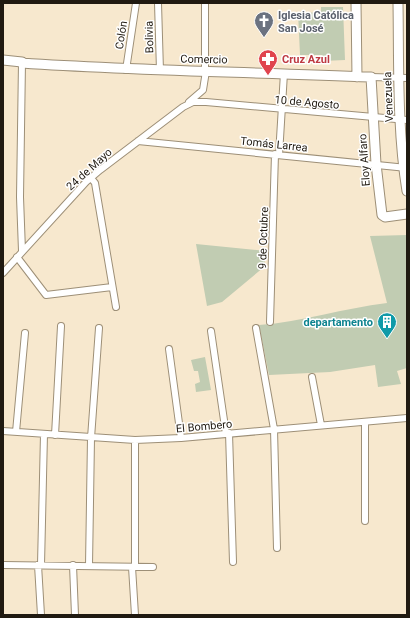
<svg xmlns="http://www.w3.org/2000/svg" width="410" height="618" viewBox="0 0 410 618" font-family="Roboto,sans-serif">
<rect width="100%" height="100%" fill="#f7e8ce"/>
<!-- green -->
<path fill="#c1ccb2" d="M321,7H343L345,60L323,61L322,55H300L298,12L321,13Z
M407,235V368L397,371L401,384L378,387L375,365L330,372L269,375L259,325C302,322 344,308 387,303L370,236Z
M196,244L266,251L264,267L222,302L207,306Z
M205,357L211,390L196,392L195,384L200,382L198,371H194L191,360Z"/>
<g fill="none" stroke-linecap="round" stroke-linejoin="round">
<!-- street casing -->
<g stroke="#9d8f77" stroke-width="8">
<path id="street" d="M158,3L160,71
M126,70L136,3
M205,71V3
M371,77L407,78
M189,102L203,90L206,71
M138,141L407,168
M279,155L284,73
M91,178L95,183L116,307
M22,251L20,197L22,62
M17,257L46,295L112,287
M3,273L86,182L100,170L183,107L193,102H206L407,120
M270,322L275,154
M256,328L274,429L277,548
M211,331L226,434L229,433L233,562
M169,349L181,438
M312,377L321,425
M3,431L135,440L181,438L407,418
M16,432L25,333
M55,435L61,326
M365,521V422
M3,565L153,567
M73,565L75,615
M89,566L91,438L99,328
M132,567L135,615
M135,567V440
M41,615L38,565H41L44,434"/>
</g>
<!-- secondary casing -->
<g stroke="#9d8f77" stroke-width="11">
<path id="secondary" d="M356,3L357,77
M398,3C399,65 397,129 407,191
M3,60L22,62V63C138,71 255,72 371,77L376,164L382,215L385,217L407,214"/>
</g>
<!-- street -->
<use href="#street" stroke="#fff" stroke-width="6"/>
<!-- secondary -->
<use href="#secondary" stroke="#fff" stroke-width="9"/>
</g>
<!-- icons -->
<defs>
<g id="church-pin" transform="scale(1)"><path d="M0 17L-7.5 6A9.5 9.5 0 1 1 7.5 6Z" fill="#6b7280" stroke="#fff"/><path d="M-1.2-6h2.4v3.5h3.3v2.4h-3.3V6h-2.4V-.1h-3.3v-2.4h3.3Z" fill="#fff"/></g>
<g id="pharmacy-pin" transform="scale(1)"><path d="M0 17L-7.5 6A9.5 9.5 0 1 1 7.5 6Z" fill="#e0444e" stroke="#fff"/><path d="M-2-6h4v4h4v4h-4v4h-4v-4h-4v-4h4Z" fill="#fff"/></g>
<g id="building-pin" transform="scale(1)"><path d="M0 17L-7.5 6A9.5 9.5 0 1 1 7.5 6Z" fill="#0f9aa8" stroke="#fff"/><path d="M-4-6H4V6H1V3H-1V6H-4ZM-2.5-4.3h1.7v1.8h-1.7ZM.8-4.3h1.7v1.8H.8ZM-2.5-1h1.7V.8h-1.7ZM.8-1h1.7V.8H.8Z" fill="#fff"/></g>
</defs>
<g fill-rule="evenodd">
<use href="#church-pin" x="264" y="21"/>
<use href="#pharmacy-pin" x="268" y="59"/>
<use href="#building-pin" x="387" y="322"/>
</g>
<g text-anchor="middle" stroke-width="3" stroke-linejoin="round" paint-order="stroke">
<!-- worship labels -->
<g font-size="11" font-weight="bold" fill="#5b616d" stroke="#fff" text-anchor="start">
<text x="278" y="19">Iglesia Católica<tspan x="278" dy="13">San José</tspan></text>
</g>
<!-- street labels -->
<g font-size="11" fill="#201a11" stroke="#fff">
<text transform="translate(121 35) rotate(-81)" y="4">Colón</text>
<text transform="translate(149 37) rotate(-91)" y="4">Bolivia</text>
<text transform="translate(204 59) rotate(1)" y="4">Comercio</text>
<text transform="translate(388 97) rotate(-92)" y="4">Venezuela</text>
<text transform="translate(307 102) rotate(5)" y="4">10 de Agosto</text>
<text transform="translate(274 144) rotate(6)" y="4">Tomás Larrea</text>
<text transform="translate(364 160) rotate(-94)" y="4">Eloy Alfaro</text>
<text transform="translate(89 169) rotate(-42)" y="4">24 de Mayo</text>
<text transform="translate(263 238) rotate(-88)" y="4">9 de Octubre</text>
<text transform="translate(204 426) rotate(-5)" y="4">El Bombero</text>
</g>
<!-- health labels -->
<g font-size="11" font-weight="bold" fill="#be3a42" stroke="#fff" text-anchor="start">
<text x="282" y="63">Cruz Azul</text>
</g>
<!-- culture labels -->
<g font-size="11" font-weight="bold" fill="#0d838f" stroke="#fff" text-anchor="end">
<text x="373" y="326">departamento</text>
</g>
</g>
<!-- border -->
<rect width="410" height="618" fill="none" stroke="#201a11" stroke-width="8"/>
</svg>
